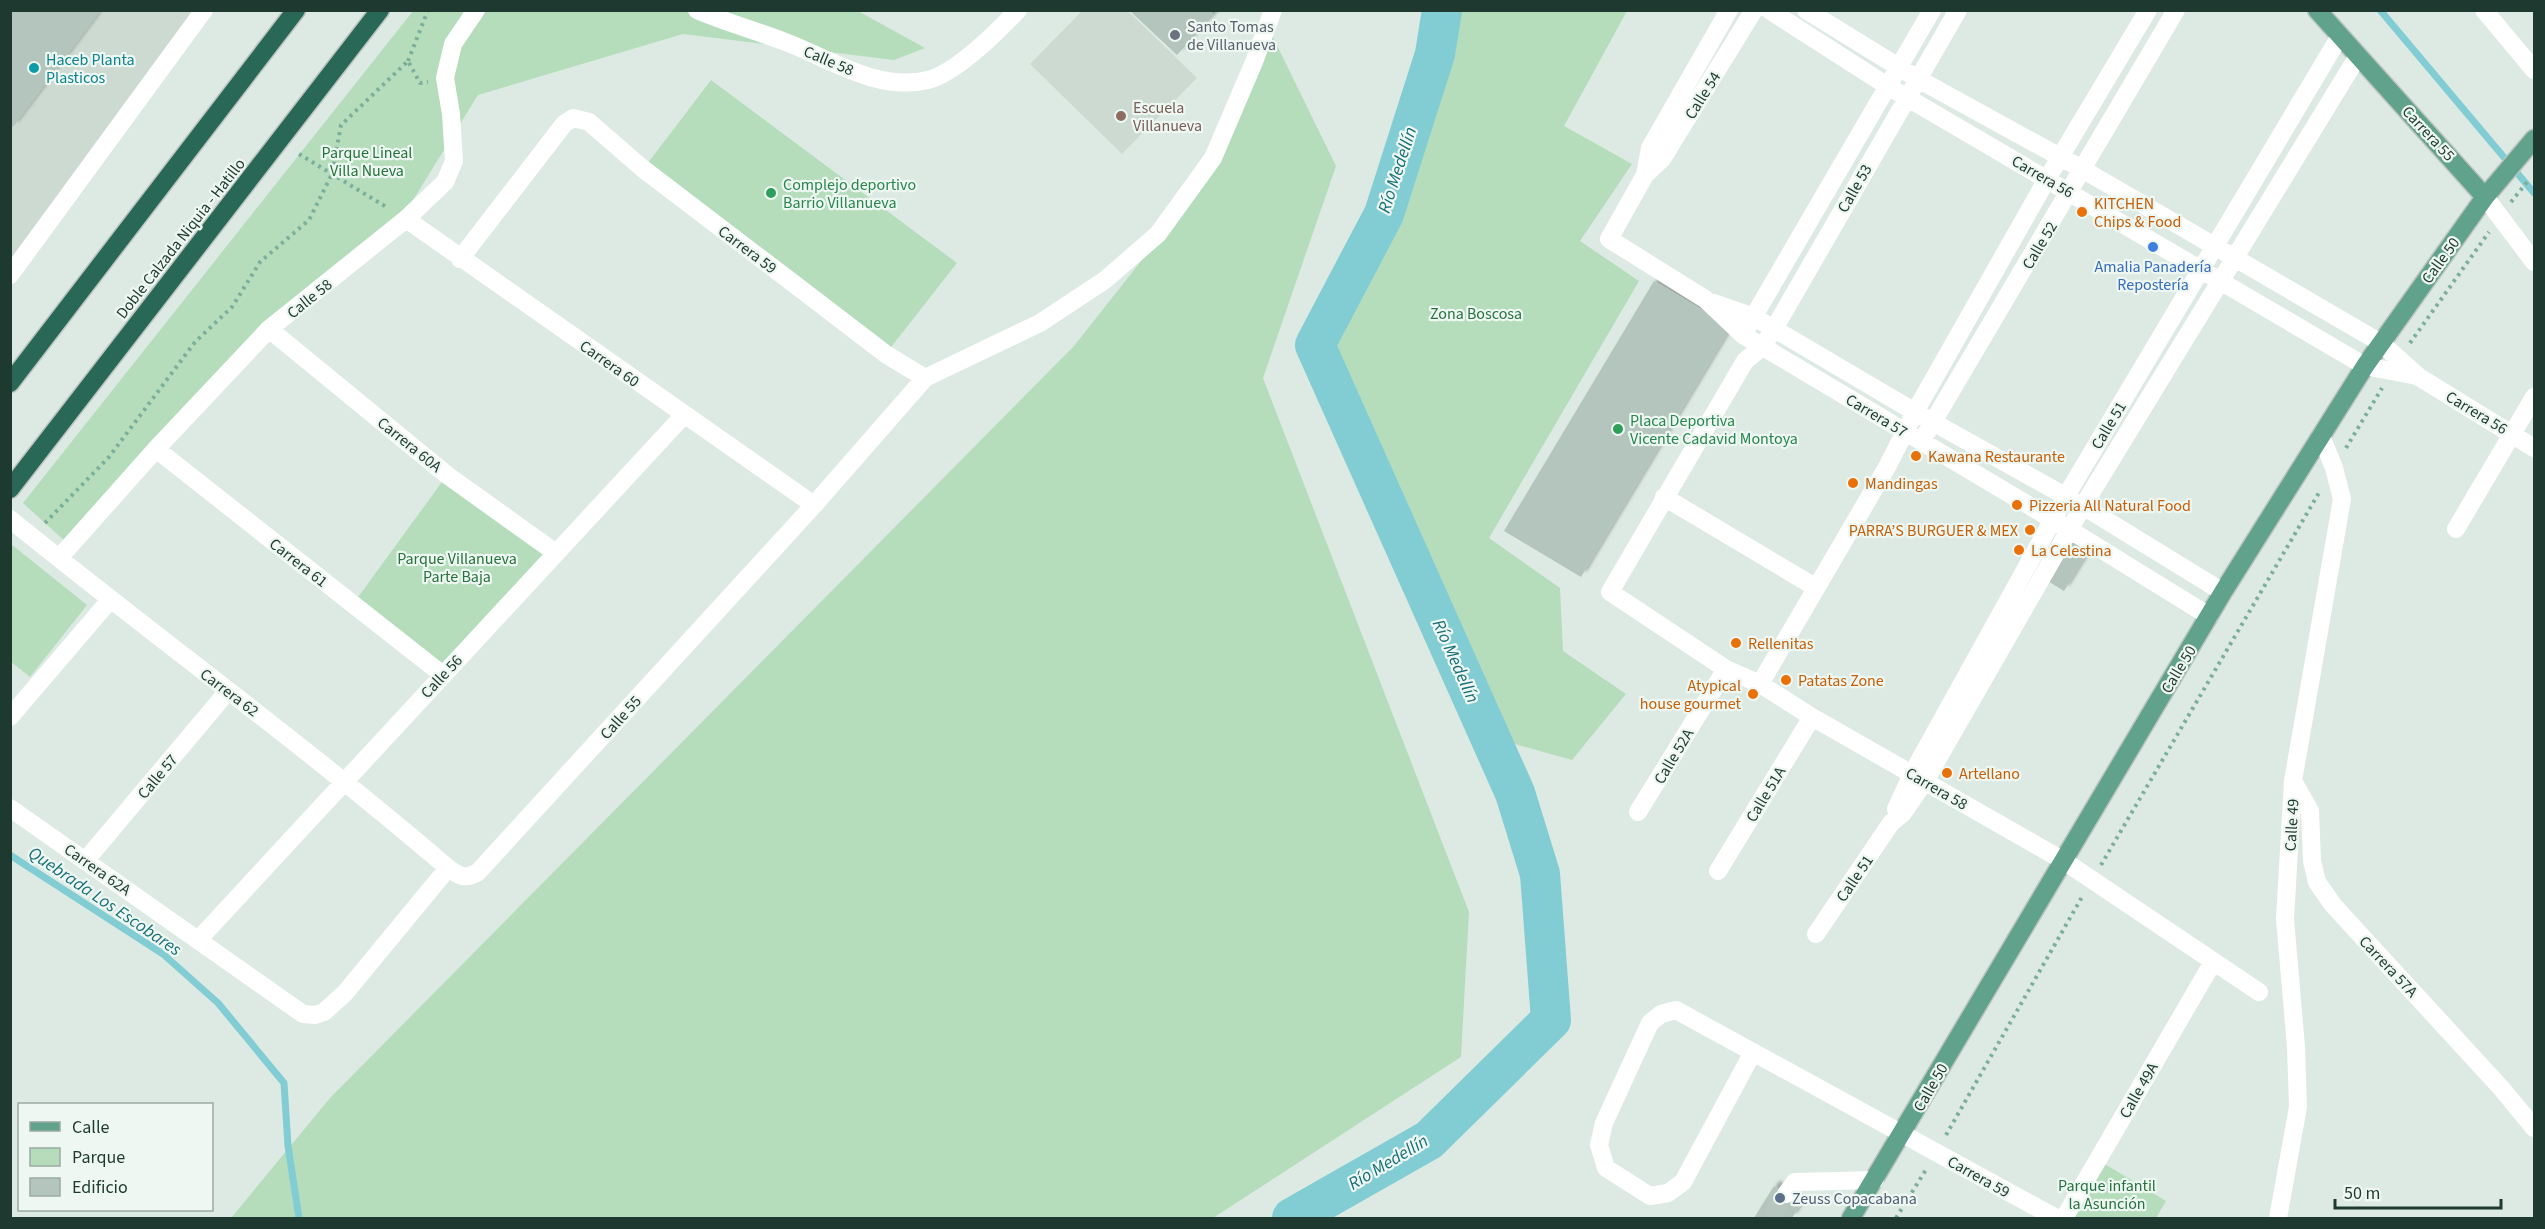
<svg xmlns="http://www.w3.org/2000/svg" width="2545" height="1229" viewBox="0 0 2545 1229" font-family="'Source Sans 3',sans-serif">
<defs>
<filter id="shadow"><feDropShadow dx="5.5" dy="-5.5" stdDeviation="1.5" flood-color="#0004"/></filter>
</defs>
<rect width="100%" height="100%" fill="#ddeae3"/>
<!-- built -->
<path fill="#ccdad2" d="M11,11H204L11,275Z
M1082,11H1128L1197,78L1122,154L1030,64Z"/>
<!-- green -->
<path fill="#b5ddbc" d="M413,11H858L925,48L894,60L683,34L478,95L410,205L263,323L68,544L23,503Z
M1456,11H1627L1564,126L1632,164L1580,241L1639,281L1489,538L1560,588L1563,651L1626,694L1572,760L1511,743L1329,356Z
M1270,31L1336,166L1263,378L1469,912L1461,1057L1213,1218H231L330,1098L1074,346L1216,166Z
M711,80L957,263L888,351L644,168Z
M447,475L556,553L443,675L353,604Z
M11,544L87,605L30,677L11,662Z
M2098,1160L2166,1201L2156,1218H2064Z"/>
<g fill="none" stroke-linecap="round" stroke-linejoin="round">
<!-- stream -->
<path stroke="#82cdd3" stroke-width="7" d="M2380,10L2534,193
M10,855L163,954L218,1003L284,1083L288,1146L299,1218"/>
<!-- river -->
<path stroke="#82cdd3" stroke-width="40" d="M1292,1218L1429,1140L1551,1020L1540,874L1515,793L1315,345L1384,214L1435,54L1442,10"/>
</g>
<!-- building -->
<path fill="#b3c5bc" filter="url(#shadow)" d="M10,10H101L13,127L10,125Z
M1129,10H1209L1214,15L1177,55Z
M1654,281L1731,327L1581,577L1504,531Z
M2070,534L2091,547L2064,591L2043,578Z
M1774,1186L1801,1203L1792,1218H1754Z"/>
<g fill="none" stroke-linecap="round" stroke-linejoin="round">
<!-- minor-tunnel -->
<path stroke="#b7c7bf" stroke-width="18" stroke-dasharray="18 9" stroke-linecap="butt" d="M1771,1218L1786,1194"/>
<!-- major casing -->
<g stroke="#bcc4c1" stroke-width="21">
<path id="major" d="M2317,10L2485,197
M1851,1218L2223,592L2365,366L2485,197L2534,139"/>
</g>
<!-- highway casing -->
<g stroke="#bcc4c1" stroke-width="21">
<path id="highway" d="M10,383L296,10
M10,489L380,10"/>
</g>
<!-- path -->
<path stroke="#7caf9b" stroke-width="4" stroke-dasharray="3 4.5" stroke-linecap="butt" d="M408,61L428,10
M299,154L388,208
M2511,202L2527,182
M2410,343L2489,232
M2346,448L2382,388
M45,523L109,457L195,342L232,307L260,262L309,220L332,174L341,125L408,61L420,83L428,82
M2101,865L2320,491
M1946,1135L2082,897
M1896,1218L1927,1168"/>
<!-- minor -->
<path stroke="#fff" stroke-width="18" d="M697,10C727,23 758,31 788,43C832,60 879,92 928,80C956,73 997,32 1018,10
M1754,10L1662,159L1645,175L1609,239L1705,299L1743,335L2070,530L2209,616
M1769,10L1889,87L2365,366L2417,376
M1806,10L1918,79L2082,169L2381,343L2419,377L2534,448
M1958,10L1774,329L1763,346L1745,361L1610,592L1726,669L1760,684L1812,717L2064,861L2259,992
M2484,10L2534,70
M1645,175L1650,148L1729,10
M2485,197L2534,262
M406,219L814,505
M460,259L564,124L573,118L589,122L642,168L789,280L887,355L925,378
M10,275L204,10
M1714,303L1754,317L1915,412L2083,506L2223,592
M1747,328L1932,10
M269,329L447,475L556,553
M1927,432L2176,10
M156,449L443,675
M1664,497L1815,587
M10,519C155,637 306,746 448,868
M2456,529L2534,397
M59,558L156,449L269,329L406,219L445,182L454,161L451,114L445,78L453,44L476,10
M1760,684L1887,467L1915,412L2047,179L2148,10
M10,717L110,600
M2293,781L2310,811L2312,861L2317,882L2333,905L2502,1089L2534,1128
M10,808L303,1014L315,1015L324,1012L345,993L448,868C459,876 465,880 478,872L814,505L925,378L1040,323L1105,280L1158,234L1213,158L1254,62L1273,10
M1896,809L1912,774L2066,496L2340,36
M1638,812L1726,669
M85,861L228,691
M1718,871L1812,717
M1816,934L1891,823L1903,813L1925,781L2083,506L2358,56
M199,939L684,415
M1753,1052L1683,1182L1668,1193L1650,1196L1606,1168L1599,1145L1604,1123L1650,1023L1661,1014L1676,1010L2056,1218
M1786,1194L1795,1182L1875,1180
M2064,1218L2213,962
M2278,1218L2298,1107L2296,1047L2285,919L2293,781L2342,499L2334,468L2321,436"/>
<!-- major -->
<use href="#major" stroke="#60a28c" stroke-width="18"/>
<!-- highway -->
<use href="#highway" stroke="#296856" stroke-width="18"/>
</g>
<!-- markers -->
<circle fill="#6b7280" stroke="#eef7f2" stroke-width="2" cx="1175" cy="35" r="6"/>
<circle fill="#0f9aa8" stroke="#eef7f2" stroke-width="2" cx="34" cy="68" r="6"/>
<circle fill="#8d6e63" stroke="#eef7f2" stroke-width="2" cx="1121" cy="116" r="6"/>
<g fill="#2e9e5b" stroke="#eef7f2" stroke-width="2">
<circle cx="771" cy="193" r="6"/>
<circle cx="1618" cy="429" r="6"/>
</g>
<g fill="#e8710a" stroke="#eef7f2" stroke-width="2">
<circle cx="2082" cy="212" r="6"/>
<circle cx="1916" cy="456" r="6"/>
<circle cx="1853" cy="483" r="6"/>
<circle cx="2017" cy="505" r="6"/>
<circle cx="2030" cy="530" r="6"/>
<circle cx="2019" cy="550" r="6"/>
<circle cx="1736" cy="643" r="6"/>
<circle cx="1786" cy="680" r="6"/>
<circle cx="1753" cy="694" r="6"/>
<circle cx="1947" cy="773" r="6"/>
</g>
<circle fill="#3f7fe0" stroke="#eef7f2" stroke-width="2" cx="2153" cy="247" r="6"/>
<circle fill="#5c6f8a" stroke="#eef7f2" stroke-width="2" cx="1780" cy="1198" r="6"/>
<g text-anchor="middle" stroke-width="4.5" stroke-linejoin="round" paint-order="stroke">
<!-- worship labels -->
<g font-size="16" fill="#5b616d" stroke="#eef7f2" text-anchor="start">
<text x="1187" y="32">Santo Tomas<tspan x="1187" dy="18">de Villanueva</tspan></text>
</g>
<!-- culture labels -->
<g font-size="16" fill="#0d838f" stroke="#eef7f2" text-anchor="start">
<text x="46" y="65">Haceb Planta<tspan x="46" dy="18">Plasticos</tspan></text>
</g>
<!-- street labels -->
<g font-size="16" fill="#1e3a30" stroke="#eef7f2">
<text transform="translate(829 60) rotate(23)" y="6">Calle 58</text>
<text transform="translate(1702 95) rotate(-58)" y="6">Calle 54</text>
<text transform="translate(2429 133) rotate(47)" y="6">Carrera 55</text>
<text transform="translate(2043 176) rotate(30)" y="6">Carrera 56</text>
<text transform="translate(1854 188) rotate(-60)" y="6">Calle 53</text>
<text transform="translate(180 238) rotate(-52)" y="6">Doble Calzada Niquia - Hatillo</text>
<text transform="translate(2039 245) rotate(-59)" y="6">Calle 52</text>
<text transform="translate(748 249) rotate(37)" y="6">Carrera 59</text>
<text transform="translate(2440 260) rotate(-54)" y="6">Calle 50</text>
<text transform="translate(309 298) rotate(-39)" y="6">Calle 58</text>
<text transform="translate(610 363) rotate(35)" y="6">Carrera 60</text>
<text transform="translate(2477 412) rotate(31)" y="6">Carrera 56</text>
<text transform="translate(1877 415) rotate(31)" y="6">Carrera 57</text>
<text transform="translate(2108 425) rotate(-59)" y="6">Calle 51</text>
<text transform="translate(410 444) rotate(39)" y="6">Carrera 60A</text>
<text transform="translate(299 562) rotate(38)" y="6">Carrera 61</text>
<text transform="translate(2178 669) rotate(-59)" y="6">Calle 50</text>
<text transform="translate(441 676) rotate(-47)" y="6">Calle 56</text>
<text transform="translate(230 692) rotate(37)" y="6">Carrera 62</text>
<text transform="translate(620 717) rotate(-48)" y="6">Calle 55</text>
<text transform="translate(1673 756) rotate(-59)" y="6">Calle 52A</text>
<text transform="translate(157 776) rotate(-50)" y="6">Calle 57</text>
<text transform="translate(1937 788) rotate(30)" y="6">Carrera 58</text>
<text transform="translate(1765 794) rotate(-59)" y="6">Calle 51A</text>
<text transform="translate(2291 825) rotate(-87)" y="6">Calle 49</text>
<text transform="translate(98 869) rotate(35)" y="6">Carrera 62A</text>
<text transform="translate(1854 878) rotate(-56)" y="6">Calle 51</text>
<text transform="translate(2389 966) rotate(47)" y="6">Carrera 57A</text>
<text transform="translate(1930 1087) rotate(-60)" y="6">Calle 50</text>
<text transform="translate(2138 1090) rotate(-60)" y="6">Calle 49A</text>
<text transform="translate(1979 1176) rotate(29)" y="6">Carrera 59</text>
</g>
<!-- education labels -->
<g font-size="16" fill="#785e54" stroke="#eef7f2" text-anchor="start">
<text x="1133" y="113">Escuela<tspan x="1133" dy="18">Villanueva</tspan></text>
</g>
<!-- park labels -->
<g font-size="16" fill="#27733e" stroke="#eef7f2">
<text x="367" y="158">Parque Lineal<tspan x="367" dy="18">Villa Nueva</tspan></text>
<text x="1476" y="319">Zona Boscosa</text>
<text x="457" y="564">Parque Villanueva<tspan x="457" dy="18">Parte Baja</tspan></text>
<text x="2107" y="1191">Parque infantil<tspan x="2107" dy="18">la Asunción</tspan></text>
</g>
<!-- leisure labels -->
<g font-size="16" fill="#27864d" stroke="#eef7f2" text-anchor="start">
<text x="783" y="190">Complejo deportivo<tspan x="783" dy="18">Barrio Villanueva</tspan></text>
<text x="1630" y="426">Placa Deportiva<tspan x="1630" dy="18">Vicente Cadavid Montoya</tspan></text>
</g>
<!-- food labels -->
<g font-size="16" fill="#c56008" stroke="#eef7f2" text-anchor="start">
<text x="2094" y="209">KITCHEN<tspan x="2094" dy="18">Chips &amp; Food</tspan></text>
<text x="1928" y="462">Kawana Restaurante</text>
<text x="1865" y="489">Mandingas</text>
<text x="2029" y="511">Pizzeria All Natural Food</text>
<text x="2018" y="536" text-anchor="end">PARRA’S BURGUER &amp; MEX</text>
<text x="2031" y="556">La Celestina</text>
<text x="1748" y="649">Rellenitas</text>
<text x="1798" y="686">Patatas Zone</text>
<text x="1741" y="691" text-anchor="end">Atypical<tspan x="1741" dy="18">house gourmet</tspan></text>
<text x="1959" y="779">Artellano</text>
</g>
<!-- shop labels -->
<g font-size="16" fill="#366cbe" stroke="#eef7f2">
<text x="2153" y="272">Amalia Panadería<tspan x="2153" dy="18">Repostería</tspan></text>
</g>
<!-- service labels -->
<g font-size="16" fill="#4e5e75" stroke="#eef7f2" text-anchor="start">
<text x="1792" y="1204">Zeuss Copacabana</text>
</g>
<!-- water labels -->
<g font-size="18" font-style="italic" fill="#177078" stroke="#eef7f2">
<text transform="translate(1397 170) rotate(-72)" y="6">Río Medellín</text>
<text transform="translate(1456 661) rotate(66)" y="6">Río Medellín</text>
<text transform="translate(105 901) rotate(34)" y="6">Quebrada Los Escobares</text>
<text transform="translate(1388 1162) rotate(-31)" y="6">Río Medellín</text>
</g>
</g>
<!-- border -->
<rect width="2545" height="1229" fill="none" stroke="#1e3a30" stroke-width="24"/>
<!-- legend -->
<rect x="18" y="1103" width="195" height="108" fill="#eef7f2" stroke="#9baba4" stroke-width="1.5"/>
<rect x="30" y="1122" width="30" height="9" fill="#60a28c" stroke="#9baba4" stroke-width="1.5"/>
<text x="72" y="1133" font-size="18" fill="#1e3a30">Calle</text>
<rect x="30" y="1148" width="30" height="18" fill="#b5ddbc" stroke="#9baba4" stroke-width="1.5"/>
<text x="72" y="1163" font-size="18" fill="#1e3a30">Parque</text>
<rect x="30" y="1178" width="30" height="18" fill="#b3c5bc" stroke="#9baba4" stroke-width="1.5"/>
<text x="72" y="1193" font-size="18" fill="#1e3a30">Edificio</text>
<!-- scale -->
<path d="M2335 1199v9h166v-9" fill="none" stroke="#1e3a30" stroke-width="3"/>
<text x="2344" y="1199" font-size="18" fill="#1e3a30" stroke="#eef7f2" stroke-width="4.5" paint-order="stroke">50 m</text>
</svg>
